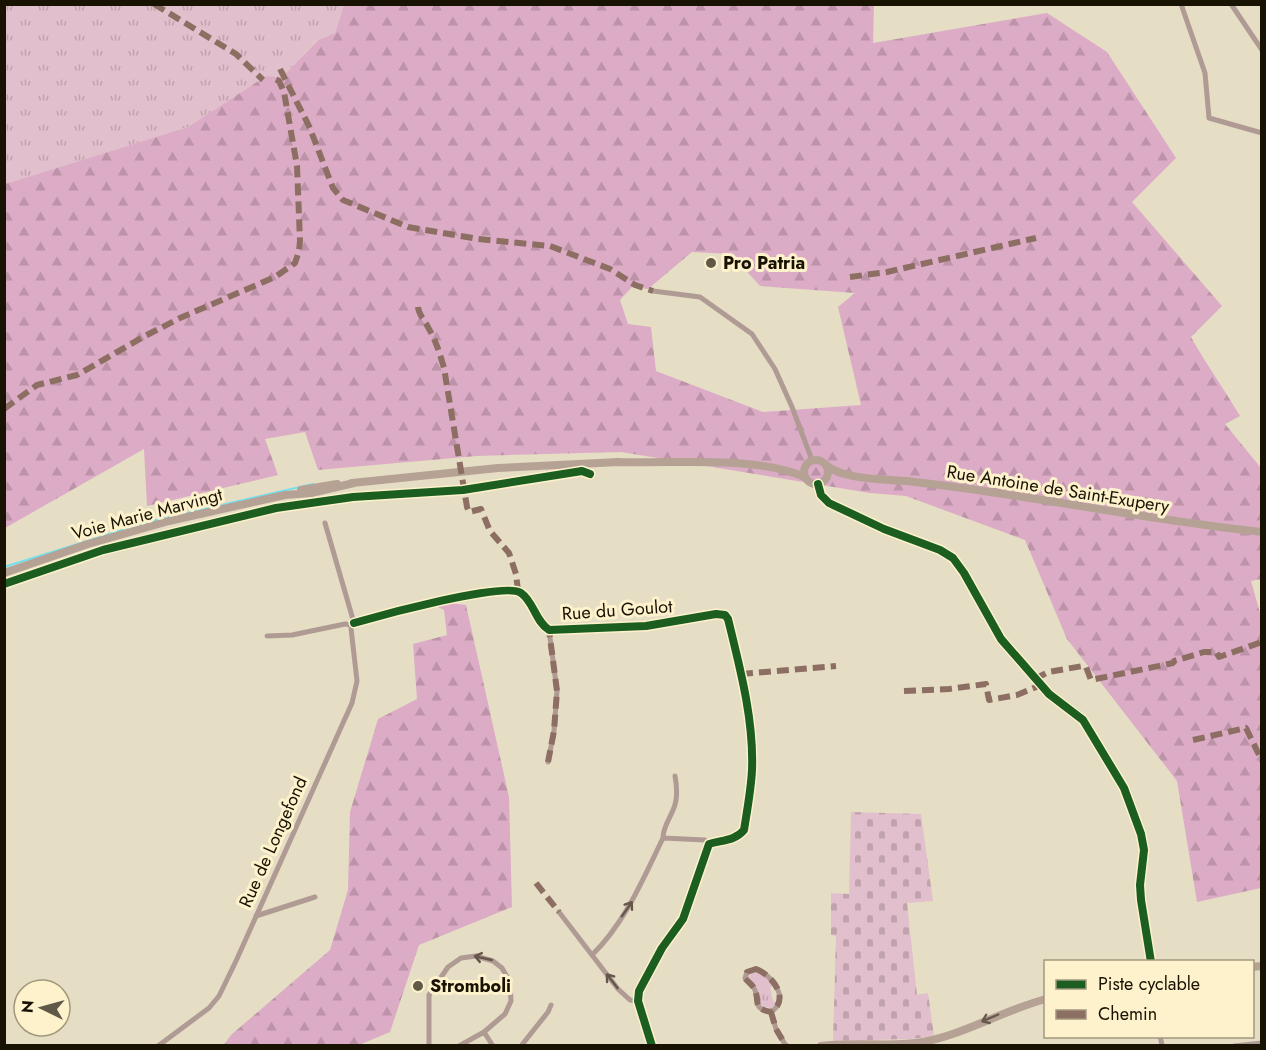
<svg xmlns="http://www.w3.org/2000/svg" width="1266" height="1050" viewBox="0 0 1266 1050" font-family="Jost,sans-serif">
<defs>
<pattern id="grass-tufts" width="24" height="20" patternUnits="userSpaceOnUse" patternTransform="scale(1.5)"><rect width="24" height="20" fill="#e2bfcd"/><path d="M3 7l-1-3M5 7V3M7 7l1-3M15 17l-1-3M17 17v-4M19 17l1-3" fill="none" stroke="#c1a3ae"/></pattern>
<pattern id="forest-firs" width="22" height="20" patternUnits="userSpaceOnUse" patternTransform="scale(1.5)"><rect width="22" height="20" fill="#dcacc6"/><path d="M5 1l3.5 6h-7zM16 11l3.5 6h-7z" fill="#bc93a8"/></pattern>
<pattern id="cemetery-stones" width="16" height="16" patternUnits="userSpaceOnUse" patternTransform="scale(1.5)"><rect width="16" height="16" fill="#e2bfcd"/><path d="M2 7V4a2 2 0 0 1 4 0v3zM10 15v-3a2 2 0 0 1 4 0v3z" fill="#c1a3ae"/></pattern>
</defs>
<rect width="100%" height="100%" fill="#e5ddc4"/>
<!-- grass -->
<path fill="url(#grass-tufts)" d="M5,5H344L335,33L317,40L282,77L266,76L188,127L5,184Z
M755,972L761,973L775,987H770L773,1001L777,1003L771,1008L763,1007L758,1001V989L750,981L748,976Z"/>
<!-- forest -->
<path fill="url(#forest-firs)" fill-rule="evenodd" d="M344,5H874L873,43L1047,13L1107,52L1176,158L1132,202L1222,306L1191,337C1206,364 1224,389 1240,416L1225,424L1261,468V579L1251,581L1262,620L1261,888L1197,902L1177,781L1067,639L1025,540L906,496L870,493L621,452L476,456L318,470L305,432L265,439L278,475L147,506L144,449L5,528V184L188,127L266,76L282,77L318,40L335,33ZM692,252L731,254L760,286L855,293L838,307L861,405L763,412L656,371L651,327L628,324L620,300L632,287L648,289Z
M425,600L466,605L509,797L512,907L419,945L390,1032L359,1045L223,1046L231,1035L330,950L348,890L350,812L378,719L417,699L413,644L447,635L444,610Z"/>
<!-- cemetery -->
<path fill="url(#cemetery-stones)" d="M851,812L921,814L933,901L907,903L917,995L928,993L934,1036L911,1039L833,1041L836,936L831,935V893L849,894Z"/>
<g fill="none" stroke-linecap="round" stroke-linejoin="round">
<!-- stream -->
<path stroke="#72e0ed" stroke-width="2" d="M4,567L148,522L313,484"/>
<!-- minor -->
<path stroke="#af9b93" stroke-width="5" d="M1181,4L1205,73L1209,118L1262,133
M1231,4L1262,50
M653,291L700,297L752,334L775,369L792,407L812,460
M818,484L821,495L829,503L884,529L940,550L953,558L964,573L1001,639L1049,694L1083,720L1124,788L1141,834L1144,850L1140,885L1141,900L1151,962
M325,523L354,623
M354,623C378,616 505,581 521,593C534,602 535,621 549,630L646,626L716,614L725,615L728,619C740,668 754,720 752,770C751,790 747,811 744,830C735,841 722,840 709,844L683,919L662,948L639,991L638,1001L652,1046
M267,636L292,635L345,624L352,625
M548,762L554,731L557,691L549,630
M663,838L705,840L709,844
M559,912L618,989L630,1000L638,1001
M256,916L315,897
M592,955C625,923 643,879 663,838C663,827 669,820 673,810C678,800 677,787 675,776
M756,969C772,975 791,999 771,1012C752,1008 760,1003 755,990C753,985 748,982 745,978L747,972Z
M771,1012L776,1029L786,1046
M1160,1036L1162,1045
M158,1046L209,1008L219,996L236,961L352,703L357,681L351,628L354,623
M429,1046V995L448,967L461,958L476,956L493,961L502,968L510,982L511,1001L505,1014L484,1032
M459,1046L484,1032L493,1046
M521,1046L548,1012L551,1005
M1234,1046L1262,1043"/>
<!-- secondary -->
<path stroke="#b6a295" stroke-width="8" d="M804 472a12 12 0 1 1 24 0a12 12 0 1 1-24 0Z
M616,462C672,464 753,455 805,477
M826,465C844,481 891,479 915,482C1031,495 1145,520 1262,532
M352,483L498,468L619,462
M301,490L337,484
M4,573L88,544L169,521L285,495L311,493L354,483
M1252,967L1262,966
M821,1046C855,1041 890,1048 923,1042C965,1034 1004,1010 1046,999"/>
<!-- quiet -->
<path stroke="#8d6e63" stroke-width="6" stroke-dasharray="12 6" stroke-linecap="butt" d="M154,4L236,54L263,80
M280,69L309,126L333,188L343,200L408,227L478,239L550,246L610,269L635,285L653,291
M850,277L887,272L1036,238
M418,307C419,316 425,320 429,329C436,341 440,354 444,368L467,507L469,512L481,509L490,531L509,553L516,574L518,591
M4,409L37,385L77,375L145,336L180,318L275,277L295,263L299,251L300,241L297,166L284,92L279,81L273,78
M741,674L836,666
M1035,679L1048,672L1083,666L1086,667L1091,680L1173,663L1174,661L1204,652H1216L1219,657L1262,642
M904,691L949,689L986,684L989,700L1017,695L1041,685
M1193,740L1246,728L1262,761
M548,762L554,731L557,691L549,630
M536,883L559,912
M756,969C772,975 791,999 771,1012C752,1008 760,1003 755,990C753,985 748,982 745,978L747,972Z
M771,1012L776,1029L786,1046"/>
<!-- cycleway casing -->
<g stroke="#fef2cc" stroke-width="11">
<path id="cycleway" d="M818,484L821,495L829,503L884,529L940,550L953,558L964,573L1001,639L1049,694L1083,720L1124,788L1141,834L1144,850L1140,885L1141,900L1151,962
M4,584L103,550L276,508L353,497L463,490L582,471L590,474
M354,623C378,616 505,581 521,593C534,602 535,621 549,630L646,626L716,614L725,615L728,619C740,668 754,720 752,770C751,790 747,811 744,830C735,841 722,840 709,844L683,919L662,948L639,991L638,1001L652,1046"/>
</g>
<!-- cycleway -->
<use href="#cycleway" stroke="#1b5e20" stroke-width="8"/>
</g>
<!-- one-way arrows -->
<defs><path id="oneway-shaft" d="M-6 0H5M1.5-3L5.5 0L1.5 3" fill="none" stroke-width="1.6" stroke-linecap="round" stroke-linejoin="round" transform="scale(1.5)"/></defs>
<g stroke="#64564b">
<use href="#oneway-shaft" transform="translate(627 909) rotate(-55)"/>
<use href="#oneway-shaft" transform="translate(483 958) rotate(-167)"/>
<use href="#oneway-shaft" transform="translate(612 981) rotate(-128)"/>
</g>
<use stroke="#675a4c" href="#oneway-shaft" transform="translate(990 1018) rotate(157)"/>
<!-- markers -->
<g fill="#605947" stroke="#fef2cc" stroke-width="2">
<circle cx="711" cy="263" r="6"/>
<circle cx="418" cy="986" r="6"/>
</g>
<g text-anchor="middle" stroke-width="6" stroke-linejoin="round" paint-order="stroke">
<!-- poi labels -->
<g font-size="18" font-weight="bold" fill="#181203" stroke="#fef2cc" text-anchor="start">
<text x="723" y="269">Pro Patria</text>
<text x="430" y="992">Stromboli</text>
</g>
<!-- street labels -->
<g font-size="18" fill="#181203" stroke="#fef2cc">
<text transform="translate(1058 489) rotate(9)" y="6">Rue Antoine de Saint-Exupery</text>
<text transform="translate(147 514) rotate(-15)" y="6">Voie Marie Marvingt</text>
<text transform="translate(617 610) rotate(-4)" y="6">Rue du Goulot</text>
<text transform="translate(273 842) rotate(-66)" y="6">Rue de Longefond</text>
</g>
</g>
<!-- border -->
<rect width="1266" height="1050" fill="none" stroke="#181203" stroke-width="12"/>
<!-- legend -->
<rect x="1044" y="960" width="210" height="78" fill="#fef2cc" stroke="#a2987c" stroke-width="1.5"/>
<rect x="1056" y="980" width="30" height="9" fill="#1b5e20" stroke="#a2987c" stroke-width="1.5"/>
<text x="1098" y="990" font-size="18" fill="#181203">Piste cyclable</text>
<rect x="1056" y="1010" width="30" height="9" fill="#8d6e63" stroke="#a2987c" stroke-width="1.5"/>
<text x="1098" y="1020" font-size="18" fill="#181203">Chemin</text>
<!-- north arrow -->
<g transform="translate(42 1008) rotate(275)"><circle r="28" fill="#fef2cc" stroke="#a2987c" stroke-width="1.5"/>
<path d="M0-4.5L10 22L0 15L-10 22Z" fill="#605947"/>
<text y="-9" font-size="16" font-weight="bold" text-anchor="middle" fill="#181203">N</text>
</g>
</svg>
